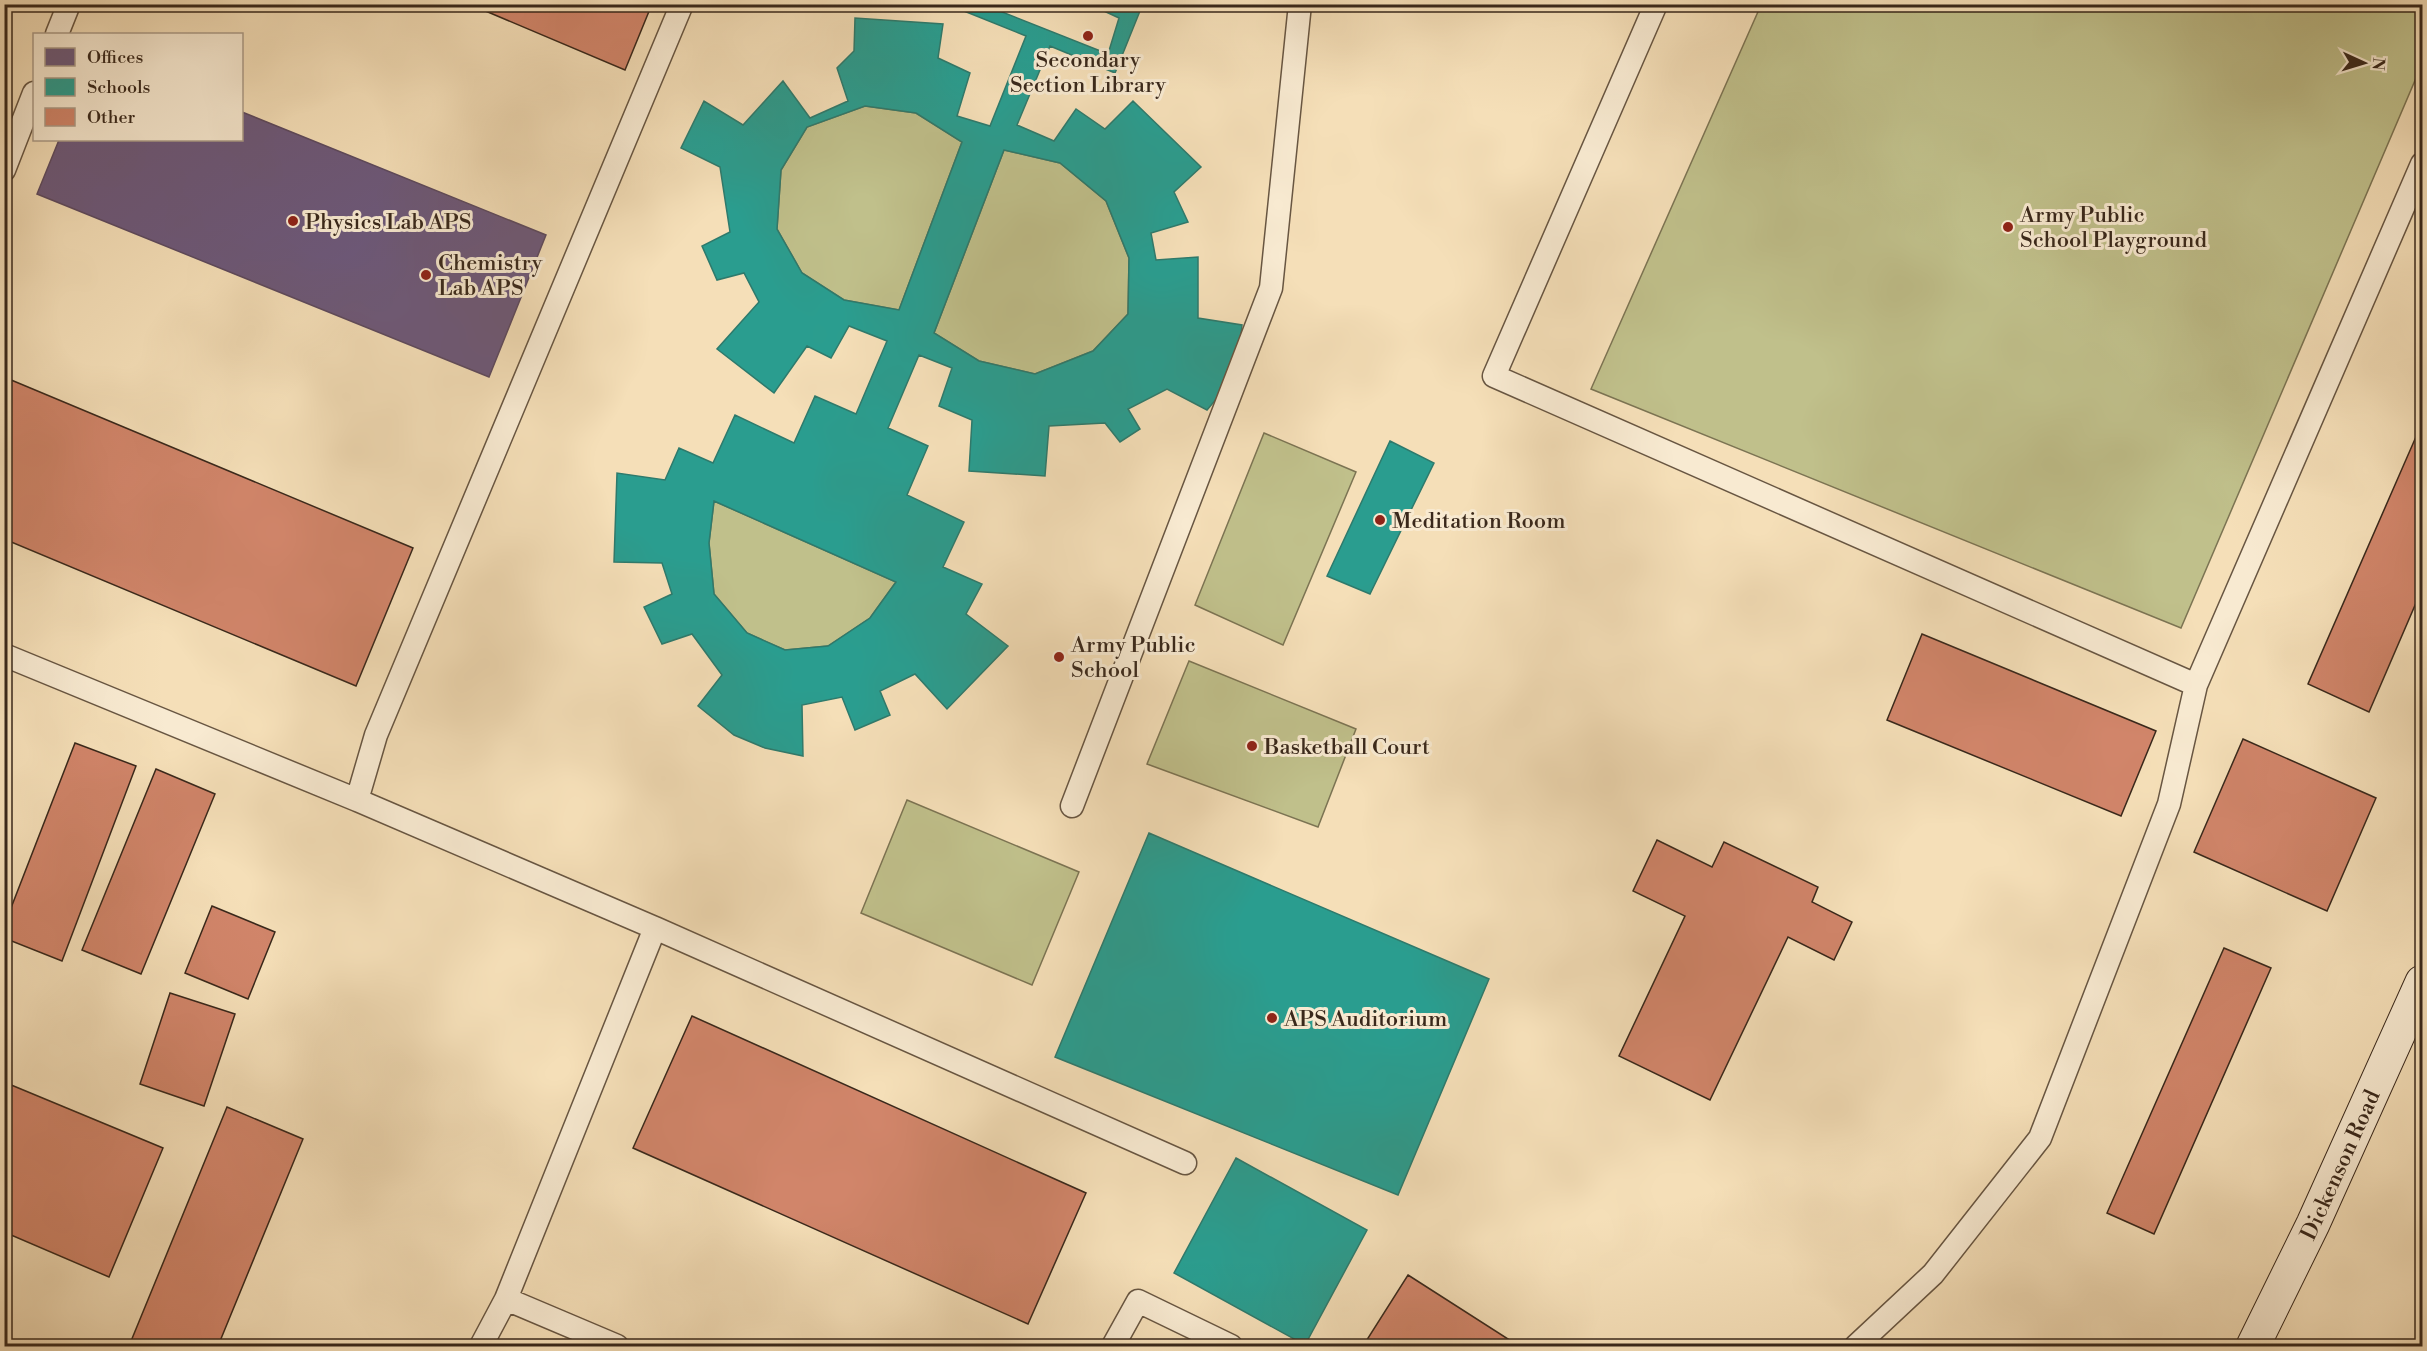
<svg xmlns="http://www.w3.org/2000/svg" width="2427" height="1351" viewBox="0 0 2427 1351" font-family="'Libre Bodoni',serif">
<rect width="100%" height="100%" fill="#f5dfb8"/>
<filter id="stains"><feTurbulence type="fractalNoise" baseFrequency=".00333" numOctaves="4"/><feColorMatrix values="0 0 0 0 .2 0 0 0 0 .09 0 0 0 0 .02 0 0 0 .5 -.17"/></filter>
<radialGradient id="worn" r=".72"><stop offset=".6" stop-color="#630" stop-opacity="0"/><stop offset="1" stop-color="#630" stop-opacity=".3"/></radialGradient>
<!-- green -->
<path fill="#c0c08b" stroke="#7c7453" stroke-width="1.5" d="M1761,5H2422V64L2181,628L1591,389Z
M865,106L916,113L962,142L899,310L844,300L802,273L777,229L781,170L807,127Z
M1004,150L1060,163L1106,201L1129,258L1128,314L1093,351L1035,374L979,361L934,333Z
M1264,433L1356,472L1283,645L1195,605Z
M714,501L896,582L870,618L828,646L785,650L747,633L714,594L709,543Z
M1189,661L1356,729L1318,827L1147,764Z
M907,800L1079,872L1032,985L861,913Z"/>
<!-- offices -->
<path fill="#6d597a" stroke="#5d4a5e" stroke-width="1.5" d="M242,112L546,235L489,377L37,194L59,140H242Z"/>
<!-- schools -->
<path fill="#2a9d8f" stroke="#2e7a6c" stroke-width="1.5" fill-rule="evenodd" d="M955,4H1122L1140,11L1115,73L1050,46L1017,125L1054,141L1076,109L1105,129L1133,101L1201,167L1174,192L1188,222L1151,233L1156,260L1198,257V318L1242,325L1240,342L1223,391L1207,410L1167,389L1128,409L1140,429L1120,442L1105,423L1049,426L1045,476L969,471L972,420L939,406L952,368L919,355L888,428L928,446L907,495L964,522L943,567L982,584L966,614L1008,646L947,709L915,674L880,691L890,715L855,730L842,697L802,705L803,756L765,748L734,735L698,706L722,675L692,634L662,644L644,607L672,594L662,563L614,562L617,473L665,480L679,448L713,463L735,415L794,443L815,396L856,414L887,341L849,326L831,358L807,346L774,393L717,349L759,302L744,273L717,280L702,246L730,232L720,167L681,148L704,101L743,125L783,81L810,118L848,101L837,68L854,51L855,18L943,24L938,58L970,73L957,116L990,126L1026,36L954,7ZM865,106L916,113L962,142L899,310L844,300L802,273L777,229L781,170L807,127ZM1004,150L1060,163L1106,201L1129,258L1128,314L1093,351L1035,374L979,361L934,333ZM714,501L896,582L870,618L828,646L785,650L747,633L714,594L709,543Z
M982,4H1089L1119,18L1108,54Z
M1390,441L1434,463L1370,594L1327,576Z
M1149,833L1489,979L1398,1195L1055,1057Z
M1236,1158L1367,1230L1305,1345L1174,1273Z"/>
<!-- building -->
<path fill="#d1856a" stroke="#39281b" stroke-width="1.5" d="M469,4H652L625,70Z
M4,377L413,548L356,686L4,539Z
M2422,423V589L2369,712L2308,684Z
M1922,634L2156,731L2121,816L1887,720Z
M2243,739L2376,798L2327,911L2194,852Z
M75,743L136,766L62,961L4,938V926Z
M156,769L215,794L141,974L82,950Z
M1657,840L1712,867L1724,842L1818,887L1812,902L1852,922L1834,960L1788,937L1710,1100L1619,1056L1685,916L1633,891Z
M212,906L275,932L248,999L185,973Z
M2224,948L2271,968L2154,1234L2107,1213Z
M170,993L235,1014L204,1106L140,1084Z
M692,1016L1086,1193L1028,1324L633,1148Z
M4,1082L163,1148L109,1277L4,1232Z
M227,1107L303,1139L218,1346H129Z
M1408,1275L1519,1346H1363Z"/>
<g fill="none" stroke-linecap="round" stroke-linejoin="round">
<!-- lane casing -->
<g stroke="#685642" stroke-width="25">
<path id="lane" d="M1656,4L1494,376L2196,685
M57,34L69,4
M4,170L34,93
M4,655L357,800
M1072,806L1271,288L1300,4
M655,928L1185,1163
M506,1299L655,928L357,800L376,735L682,4
M481,1346L506,1299L617,1346
M1113,1346L1138,1301L1231,1346
M1856,1346L1933,1274L2040,1138L2169,804L2196,685L2422,164"/>
</g>
<!-- secondary casing -->
<g stroke="#39281b" stroke-width="35">
<g id="secondary">
<path id="s1" d="M2253,1346L2313,1224L2422,982"/>
</g>
</g>
<!-- lane -->
<use href="#lane" stroke="#f8ead1" stroke-width="22"/>
<!-- secondary -->
<use href="#secondary" stroke="#f8ead1" stroke-width="33"/>
</g>
<!-- markers -->
<g fill="#8f2418" stroke="#f8ead1" stroke-width="2">
<circle cx="1088" cy="36" r="6"/>
<circle cx="293" cy="221" r="6"/>
<circle cx="2008" cy="227" r="6"/>
<circle cx="426" cy="275" r="6"/>
<circle cx="1380" cy="520" r="6"/>
<circle cx="1059" cy="657" r="6"/>
<circle cx="1252" cy="746" r="6"/>
<circle cx="1272" cy="1018" r="6"/>
</g>
<g text-anchor="middle" stroke-width="6" stroke-linejoin="round" paint-order="stroke">
<!-- poi labels -->
<g font-size="22" fill="#39281b" stroke="#f8ead1" text-anchor="start">
<text x="1088" y="67" text-anchor="middle">Secondary<tspan x="1088" dy="25">Section Library</tspan></text>
<text x="2020" y="222">Army Public<tspan x="2020" dy="25">School Playground</tspan></text>
<text x="305" y="229">Physics Lab APS</text>
<text x="438" y="270">Chemistry<tspan x="438" dy="25">Lab APS</tspan></text>
<text x="1392" y="528">Meditation Room</text>
<text x="1071" y="652">Army Public<tspan x="1071" dy="25">School</tspan></text>
<text x="1264" y="754">Basketball Court</text>
<text x="1284" y="1026">APS Auditorium</text>
</g>
<!-- street labels -->
<g font-size="22" fill="#39281b" stroke="#f8ead1">
<text dy="8" stroke="none"><textPath href="#s1" startOffset="201">Dickenson Road</textPath></text>
</g>
</g>
<!-- margin -->
<rect width="2427" height="1351" fill="none" stroke="#f5dfb8" stroke-width="24"/>
<rect x="6" y="6" width="2415" height="1339" fill="none" stroke="#39281b" stroke-width="3"/>
<rect x="12" y="12" width="2403" height="1327" fill="none" stroke="#39281b" stroke-width="1.5"/>
<!-- legend -->
<rect x="33" y="33" width="210" height="108" fill="#f8ead1" stroke="#ac9c88" stroke-width="1.5"/>
<rect x="45" y="48" width="30" height="18" fill="#6d597a" stroke="#ac9c88" stroke-width="1.5"/>
<text x="87" y="63" font-size="18" fill="#39281b">Offices</text>
<rect x="45" y="78" width="30" height="18" fill="#2a9d8f" stroke="#ac9c88" stroke-width="1.5"/>
<text x="87" y="93" font-size="18" fill="#39281b">Schools</text>
<rect x="45" y="108" width="30" height="18" fill="#d1856a" stroke="#ac9c88" stroke-width="1.5"/>
<text x="87" y="123" font-size="18" fill="#39281b">Other</text>
<!-- north arrow -->
<g transform="translate(2364 63) rotate(94)" stroke="#f8ead1" stroke-width="4.5" paint-order="stroke">
<path d="M0-4.5L10 22L0 15L-10 22Z" fill="#39281b"/>
<text y="-9" font-size="16" font-weight="bold" text-anchor="middle" fill="#39281b">N</text>
</g>
<rect width="100%" height="100%" filter="url(#stains)"/>
<rect width="100%" height="100%" fill="url(#worn)"/>
</svg>
